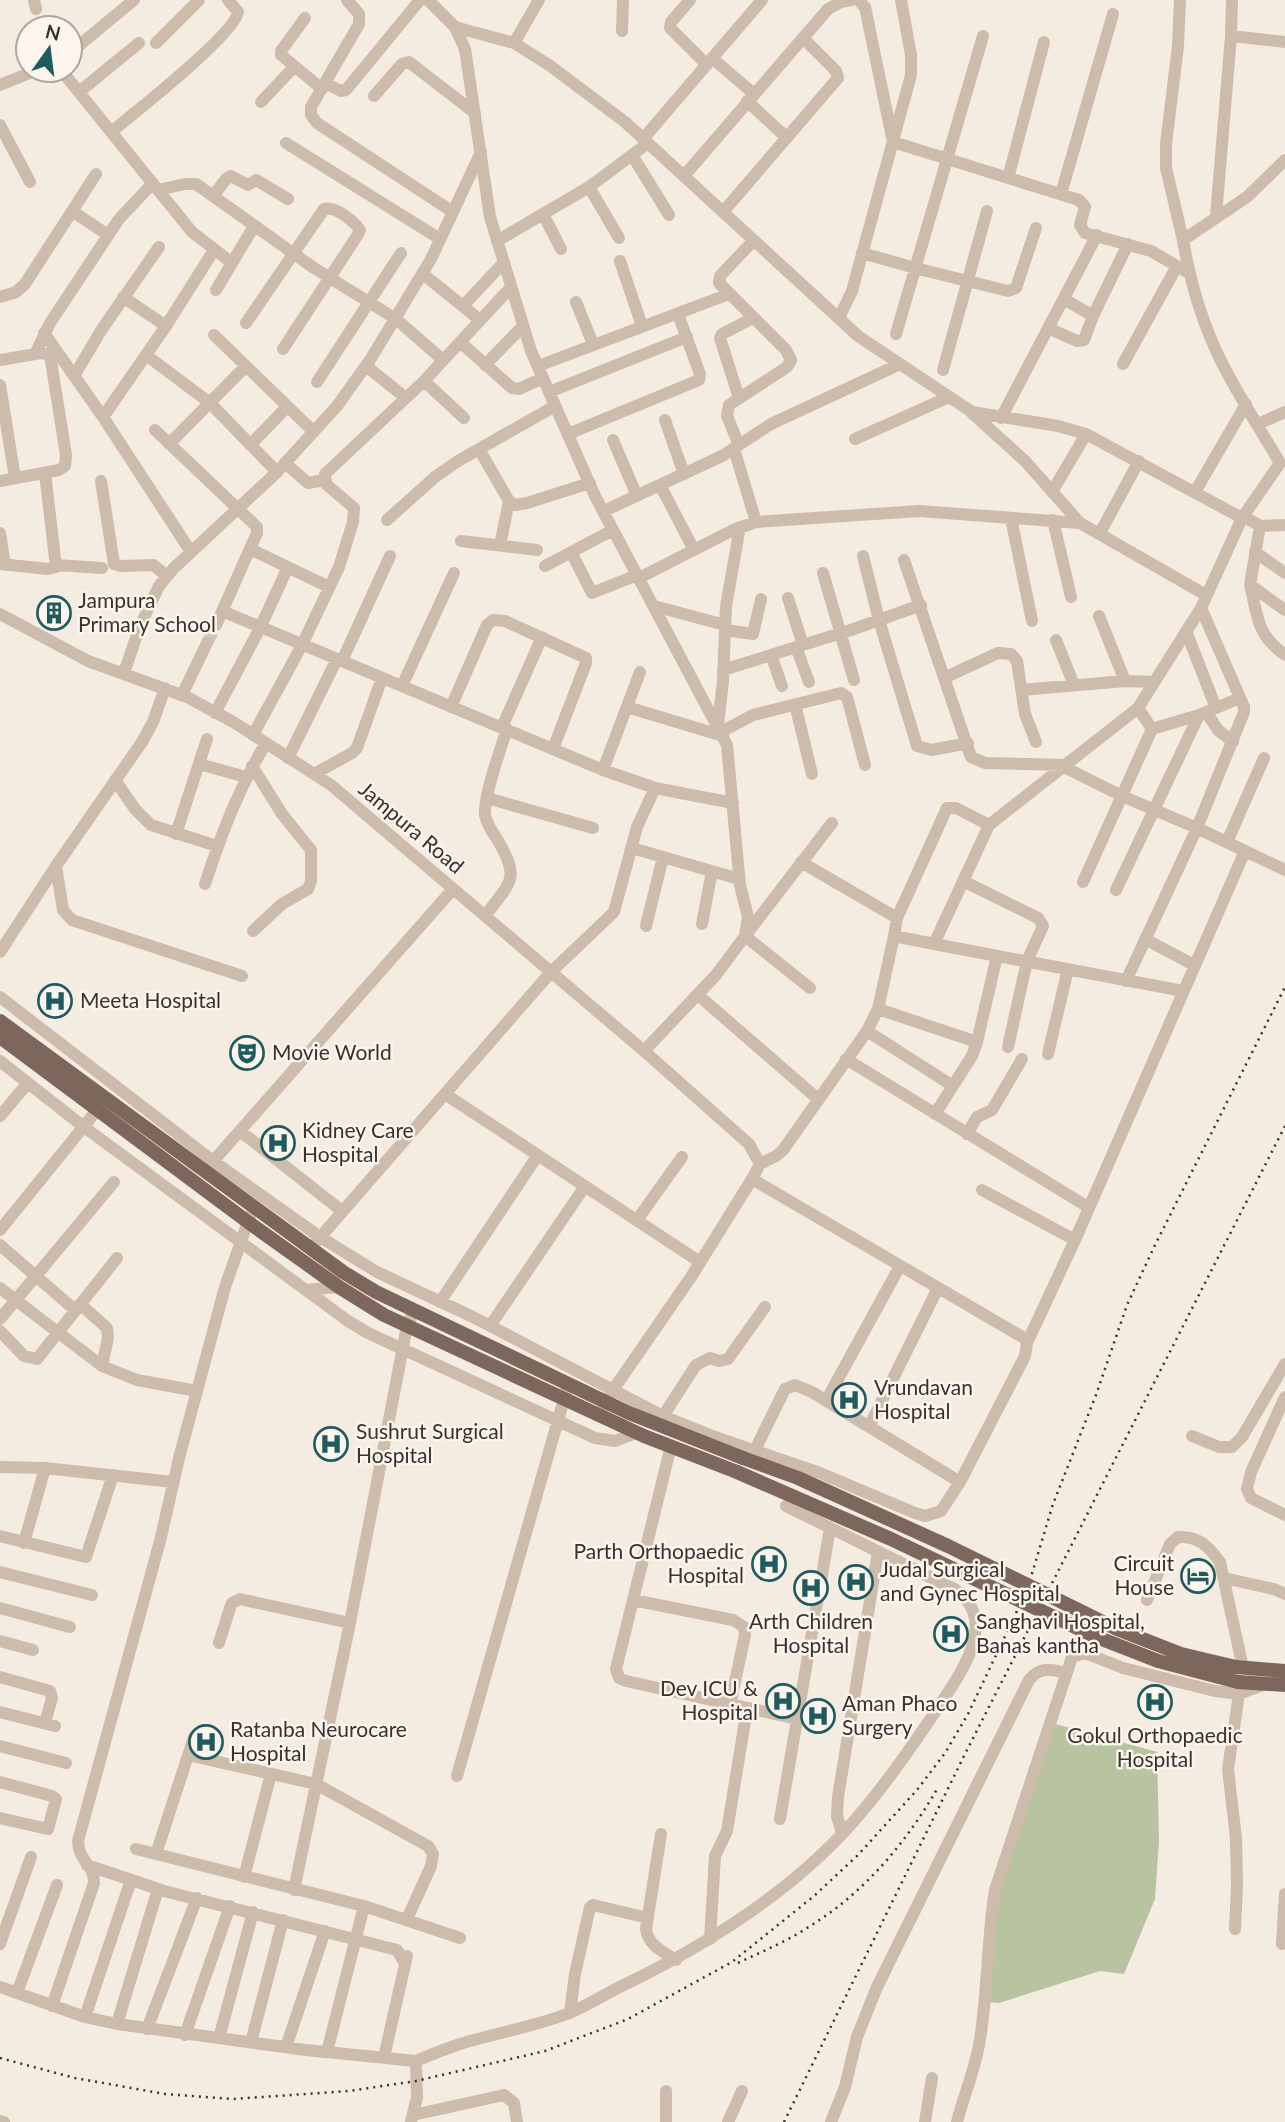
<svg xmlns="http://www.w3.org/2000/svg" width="1285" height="2122" viewBox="0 0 1285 2122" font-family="Lato,sans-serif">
<rect width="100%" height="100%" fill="#f4ebe1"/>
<!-- green -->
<path fill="#b8c4a0" d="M1052,1723L1157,1752L1159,1841L1155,1899L1124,1974L1100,1971L999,2003L987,2002L994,1901Z"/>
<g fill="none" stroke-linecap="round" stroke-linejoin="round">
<!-- minor-tunnel -->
<path stroke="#cfc6bd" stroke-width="12" stroke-dasharray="12 6" stroke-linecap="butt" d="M207,643L216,625"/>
<!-- minor -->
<path stroke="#cdbbac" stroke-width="12" d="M34,0L36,9
M347,0L359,14V24L311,107V115L317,123L453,212
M428,0L455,27L465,49L490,217L531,351L595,496L727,745L740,885L748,917L745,936L716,975L644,1051
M690,0L671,22L670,28L707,65
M858,0L865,7L893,142L1079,200L1085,207L1080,225L1085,233L1151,251L1189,273
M1180,0L1178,46L1166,144V168L1183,240
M305,18L281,51V55L322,89
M455,27L514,43L549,65L625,122L858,336L972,412L1058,426L1086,434L1242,518
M622,31L623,0
M1231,36L1285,42
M156,43L199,0
M514,43L539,0
M70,53L134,0
M712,58L754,94
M61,70L192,232L232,263
M325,83L341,91L346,90L420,0
M0,85L37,70
M79,92L139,43
M374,96L402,64L409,62L475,113
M747,101L787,138
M261,102L294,67
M0,125L30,182
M111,132C133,114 235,34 238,12L228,0
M643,139L762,0
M286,143L440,239
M632,155L669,215
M684,176L828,9L841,2L851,0
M1008,178L1044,42
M589,187L619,238
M158,190L185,184H196L314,268L396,319L443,360
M1061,194L1113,14
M213,196L226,179L231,176L248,185L256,180L288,199
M72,211L108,235
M723,212L838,78L836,71L803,38
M543,214L561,249
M1216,216L1231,36L1232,0
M497,241L589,187L648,143
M862,253L915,268L1008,291L1016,288L1036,228
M620,261L642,326
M423,274L480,320
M216,290L254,226
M0,297L16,292L25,284L96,174
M123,297L166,326
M1064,299L1093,316
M576,302L593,344
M463,306L504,262
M839,318L852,291L911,75V55L901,0
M246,323L324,209C335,206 354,221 360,230L357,236L283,349
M1048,328L1077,341L1084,340L1093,316L1128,244
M44,333L103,417L191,552
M896,334L983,36
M214,335L314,432
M460,342L512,388L519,389L543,378
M35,354L50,323L119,219L153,183
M146,355L210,403L277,472
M0,360L41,353L50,355L66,455L65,466L59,470L0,481
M1123,364L1177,266
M485,365L523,326
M366,366L406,398
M538,366L729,294
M943,370L987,211
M74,376L102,329L159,247
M424,381L464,418
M317,382L401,253
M0,385L15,478
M549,392L687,337
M739,398L720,338L722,334L753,318
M972,413L1025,461L1080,523
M103,417L166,326L214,250
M1001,418L1097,235
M665,420L684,474
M1258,424L1285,412
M155,430L257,527V533L216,625
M568,434L699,380L700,374L678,314
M855,439L949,397
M613,440L637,496
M169,444L245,367
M250,445L287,407
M739,445L727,416L729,405L787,367L791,360L786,350L719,283L720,276L754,240
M479,449L509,501L515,505L527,503L590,483
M734,449L756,522
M285,463L308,483L324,480
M101,481L114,564L121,566L153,565L167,576
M660,485L694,550
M1052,492L1086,434
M1195,492L1246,404
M604,511L722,456L771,424L900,364
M1243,516L1260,526L1285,525
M1011,518L1032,621
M387,520L435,477L458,461L555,406
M1053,520L1071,597
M1260,526L1250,585L1285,610
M0,533L5,565
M1100,533L1139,461
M461,541L537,550
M500,545L509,501
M250,549L329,587
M571,552L592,593L637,575
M1255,552L1285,573
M863,556L879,620L917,746L932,750L968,743
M904,560L971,757L985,763L1067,765
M0,564L48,569L56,567L45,473
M56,565L102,568
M545,566L613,530
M823,573L854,680
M639,578L733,530L756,522L919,511L1080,523L1206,595
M1250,585C1258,617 1256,634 1285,655
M788,598L803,645
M654,606L725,625
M222,611L603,770L655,788L733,803
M0,614L88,661L187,697L235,723L331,785L644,1051L749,1144L760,1164L752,1179L691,1277L613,1390L599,1415
M1099,616L1125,681
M725,630L753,634L761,599
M1186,631L1216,708
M1056,640L1074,685
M796,647L809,682
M771,655L782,686
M342,661L390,556
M723,670L851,630L921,605
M124,673L140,626L159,586L174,568L277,472L337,406L370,360L431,259L481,152
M946,677L998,653L1011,654L1017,661L1025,714L1036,742
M402,686L454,573
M1021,690L1125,681L1154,682
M182,695L207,643
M795,704L812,774
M451,707L487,625L493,620L505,621L586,658V663L553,749
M627,707L723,736
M1138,708L1152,729L1199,715L1240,698
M1206,712L1218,730L1233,742
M215,713L260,628L288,567
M718,725L723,681L726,606L740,527
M502,727L542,637
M721,732L753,715L841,693L847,697L865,765
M253,735L302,645L339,567L353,522L354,508L326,484L325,474L424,381L511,287
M288,758L337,659
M199,764L246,777
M252,766L282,814L311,850V881L308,889L282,904L253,931
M1064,767L1122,796L1197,828L1126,981
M603,770L640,672
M314,774L352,753L357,748L382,678
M115,780L135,809L151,825L217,846
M487,798L593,828
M176,834L207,739
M1227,842L1264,758
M632,848L739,879
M1245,851L1285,870
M801,862L897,918
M56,866L63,910L72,920L242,976
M963,881L1038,918L1043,926L1027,961L1008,1047
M1083,882L1152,729
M205,884C222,832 238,790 266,743
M1116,890L1199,715
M485,916C511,881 521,880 497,839C492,832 487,823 485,815C483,797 501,748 507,729
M702,924L712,871
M646,926L663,857
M894,936L897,918L947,808H956L989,825
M1145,939L1194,965
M934,944L1183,991
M0,952L56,866L142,742L153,722L165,688
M810,988L745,936L832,823
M698,995L818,1099
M0,997L213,1161L320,1237L377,1272L471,1316L663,1416L715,1437L820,1473L915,1513L925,1516L941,1511L960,1482L1025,1356L1027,1343L1024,1338L752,1179
M878,1009L977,1042
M867,1031L953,1086
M1048,1054L1068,969
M846,1059L1088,1207
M0,1061L84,1127L348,1321L368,1333L595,1438L615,1441L636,1433
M445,1094L700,1262
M935,1114L972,1056L977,1042L997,956
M0,1116L28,1083
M240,1131L342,1211
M967,1134L977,1117L992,1110L1022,1059
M760,1164L776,1156L783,1150L867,1031L878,1009L894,936L934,944L989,825L1138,708L1201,608L1242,518L1280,463C1260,429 1238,395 1220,359C1202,322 1190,281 1183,240L1247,197L1285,160
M208,1167L453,889
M982,1190L1075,1240
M637,1220L682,1157
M0,1230L97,1110
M316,1242L551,972L614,912L637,827L655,788
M0,1245L75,1310
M0,1288L102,1366L137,1380L197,1391
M306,1290L339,1287
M440,1302L538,1155
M80,1304L107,1328L108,1338L102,1366
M0,1319L114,1182
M490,1326L585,1186
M0,1331L24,1356L37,1359L117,1258
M1027,1343L1075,1240L1245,851L1197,828L1244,712V707L1201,608
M1285,1397L1251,1472L1247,1489L1251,1498L1285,1515
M826,1401L900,1266
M663,1416L696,1365L710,1358L719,1361L728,1359L765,1307
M869,1427L938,1288
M1192,1436L1219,1447H1232L1242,1437L1285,1364
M671,1446L616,1669L619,1678L626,1681L797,1719
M755,1450L785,1389L795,1385L812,1392L960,1482
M0,1467L45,1468L173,1482
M0,1536L86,1557L113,1475
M24,1543L45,1468
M0,1572L92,1595
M1224,1578L1274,1589L1285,1594
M633,1600L733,1620L744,1627L745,1635L730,1705
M1147,1600L1170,1544L1178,1537C1199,1536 1208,1546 1220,1562L1243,1668
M0,1608L70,1627
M0,1641L33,1650
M219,1643L230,1608L232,1603L240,1599L350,1623
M0,1677L50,1691L52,1698L45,1723
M0,1712L55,1726
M0,1746L66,1763
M188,1755L316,1784L428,1846L433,1854L431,1866L407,1919
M457,1776L568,1385
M0,1782L52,1796L56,1799L48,1829L0,1818
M780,1819L830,1528
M842,1833L837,1816L838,1797L878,1552
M661,1834L646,1929C648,1945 662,1951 676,1960
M136,1849L364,1906L460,1938
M156,1854L194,1737
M87,1865L164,1891L397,1950L405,1964
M244,1877L271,1774
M294,1890L350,1623L407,1326L414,1311
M1235,1929L1237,1886L1236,1838L1228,1769L1239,1694
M710,1939L715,1856L727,1831L747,1709
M0,1944L31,1857
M1282,1944L1285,1894
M0,1987L85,2017L117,2024L306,2050L416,2061
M17,1993L57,1885
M52,2006L94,1883C95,1865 78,1861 78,1841L160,1541L180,1454L225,1287L250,1216
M570,2013L575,1974L590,1907L593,1905L648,1918
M85,2017L131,1880
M117,2024L158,1889
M147,2029L197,1898
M185,2035L230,1906
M219,2038L253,1912
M251,2042L283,1920
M286,2047L325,1931
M327,2052L364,1906
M384,2057L407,1956
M413,2115L504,2095L514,2103L517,2122
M0,2121L4,2122
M411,2122L417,2097L416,2061C430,2055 445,2049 460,2044C496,2033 532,2027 567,2014C588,2006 608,1992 628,1983C716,1940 803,1884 865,1808C894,1773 920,1735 945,1697C966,1666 996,1619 956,1590L786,1506
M666,2122V2091
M728,2122L742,2091
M831,2122L845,2087L857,2037L877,1987L1029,1680C1040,1666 1051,1669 1066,1673
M925,2122L932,2078
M957,2122C964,2094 976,2068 980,2039C988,1990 987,1939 995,1890L1072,1657L1085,1653L1123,1668L1215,1691L1239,1694L1263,1685"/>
<!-- major -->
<path stroke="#7d675c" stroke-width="14" d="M0,1021L343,1272L376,1292L629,1413L743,1458
M0,1037L248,1222L339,1287L384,1315L644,1436L737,1472
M1236,1667L1285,1671
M1238,1682L1285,1685"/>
<!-- rail -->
<path stroke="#3b302b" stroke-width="2.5" stroke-dasharray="2 5" stroke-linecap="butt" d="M738,1963C763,1951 788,1941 810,1926C864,1893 906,1843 937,1789
M0,2058L75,2078L165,2094L233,2099L349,2091L416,2081L545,2051L628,2019L732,1962L814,1896L858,1855L917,1790L945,1753L968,1714L1027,1590L1053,1504L1096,1395L1127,1305L1155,1245L1285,987
M784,2122L966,1752L1285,1126"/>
<!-- major-bridge -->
<path stroke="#7d675c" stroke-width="14" d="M743,1458L798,1478L948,1546L1117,1629L1181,1654L1236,1667
M737,1472L891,1539L1094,1636L1158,1661L1238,1682"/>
</g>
<!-- icons -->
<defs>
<g id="building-ring" transform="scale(1.75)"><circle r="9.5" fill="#fbf5ee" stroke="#1f5a5e" stroke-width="1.5"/><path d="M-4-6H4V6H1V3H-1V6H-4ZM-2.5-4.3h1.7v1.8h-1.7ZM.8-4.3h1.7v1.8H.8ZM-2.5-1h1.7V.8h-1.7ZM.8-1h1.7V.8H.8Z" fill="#1f5a5e"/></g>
<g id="hospital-ring" transform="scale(1.75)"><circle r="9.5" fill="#fbf5ee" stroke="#1f5a5e" stroke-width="1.5"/><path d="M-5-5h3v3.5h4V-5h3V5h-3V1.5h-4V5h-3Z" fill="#1f5a5e"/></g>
<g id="theatre-ring" transform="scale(1.75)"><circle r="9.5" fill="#fbf5ee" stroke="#1f5a5e" stroke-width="1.5"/><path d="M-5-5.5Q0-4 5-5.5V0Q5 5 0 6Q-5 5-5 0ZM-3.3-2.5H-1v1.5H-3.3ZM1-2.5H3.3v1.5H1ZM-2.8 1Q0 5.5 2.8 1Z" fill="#1f5a5e"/></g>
<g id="hotel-ring" transform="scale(1.75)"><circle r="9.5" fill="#fbf5ee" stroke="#1f5a5e" stroke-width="1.5"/><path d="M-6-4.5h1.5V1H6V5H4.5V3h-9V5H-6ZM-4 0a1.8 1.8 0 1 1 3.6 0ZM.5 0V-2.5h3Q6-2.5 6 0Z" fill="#1f5a5e"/></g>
</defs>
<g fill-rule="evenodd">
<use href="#building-ring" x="54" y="613"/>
<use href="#hospital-ring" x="55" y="1001"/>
<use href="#theatre-ring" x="247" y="1053"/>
<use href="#hospital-ring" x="278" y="1143"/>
<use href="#hospital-ring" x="849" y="1400"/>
<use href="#hospital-ring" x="331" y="1444"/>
<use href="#hospital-ring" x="769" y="1564"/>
<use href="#hotel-ring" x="1198" y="1576"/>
<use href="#hospital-ring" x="856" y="1582"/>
<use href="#hospital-ring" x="811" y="1588"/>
<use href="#hospital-ring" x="951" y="1634"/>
<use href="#hospital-ring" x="783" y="1701"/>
<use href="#hospital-ring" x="1155" y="1702"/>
<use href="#hospital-ring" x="818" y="1716"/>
<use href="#hospital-ring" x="206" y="1742"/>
</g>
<g text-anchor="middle" stroke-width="5" stroke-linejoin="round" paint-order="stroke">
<!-- poi labels -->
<g font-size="21" fill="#3b302b" stroke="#fbf5ee" text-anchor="start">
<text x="78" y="608">Jampura<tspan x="78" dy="24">Primary School</tspan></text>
<text x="80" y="1008">Meeta Hospital</text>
<text x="272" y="1060">Movie World</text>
<text x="302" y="1138">Kidney Care<tspan x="302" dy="24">Hospital</tspan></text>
<text x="874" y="1395">Vrundavan<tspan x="874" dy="24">Hospital</tspan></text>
<text x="356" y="1439">Sushrut Surgical<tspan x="356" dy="24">Hospital</tspan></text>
<text x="744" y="1559" text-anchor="end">Parth Orthopaedic<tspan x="744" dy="24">Hospital</tspan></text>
<text x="1174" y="1571" text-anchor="end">Circuit<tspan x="1174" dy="24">House</tspan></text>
<text x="880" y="1577">Judal Surgical<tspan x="880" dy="24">and Gynec Hospital</tspan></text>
<text x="811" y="1629" text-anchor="middle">Arth Children<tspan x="811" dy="24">Hospital</tspan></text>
<text x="976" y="1629">Sanghavi Hospital,<tspan x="976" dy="24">Banas kantha</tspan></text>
<text x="758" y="1696" text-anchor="end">Dev ICU &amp;<tspan x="758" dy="24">Hospital</tspan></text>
<text x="842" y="1711">Aman Phaco<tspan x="842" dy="24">Surgery</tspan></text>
<text x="230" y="1737">Ratanba Neurocare<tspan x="230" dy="24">Hospital</tspan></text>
<text x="1155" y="1743" text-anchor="middle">Gokul Orthopaedic<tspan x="1155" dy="24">Hospital</tspan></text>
</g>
<!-- street labels -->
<g font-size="21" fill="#3b302b" stroke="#fbf5ee">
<text transform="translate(411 828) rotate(40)" y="7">Jampura Road</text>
</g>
</g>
<!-- north arrow -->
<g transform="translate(49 49) rotate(14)"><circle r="33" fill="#fbf5ee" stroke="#aea6a0" stroke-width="2"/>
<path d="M0-5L12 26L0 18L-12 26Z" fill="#1f5a5e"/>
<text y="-10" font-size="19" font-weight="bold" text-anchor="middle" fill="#3b302b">N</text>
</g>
</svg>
